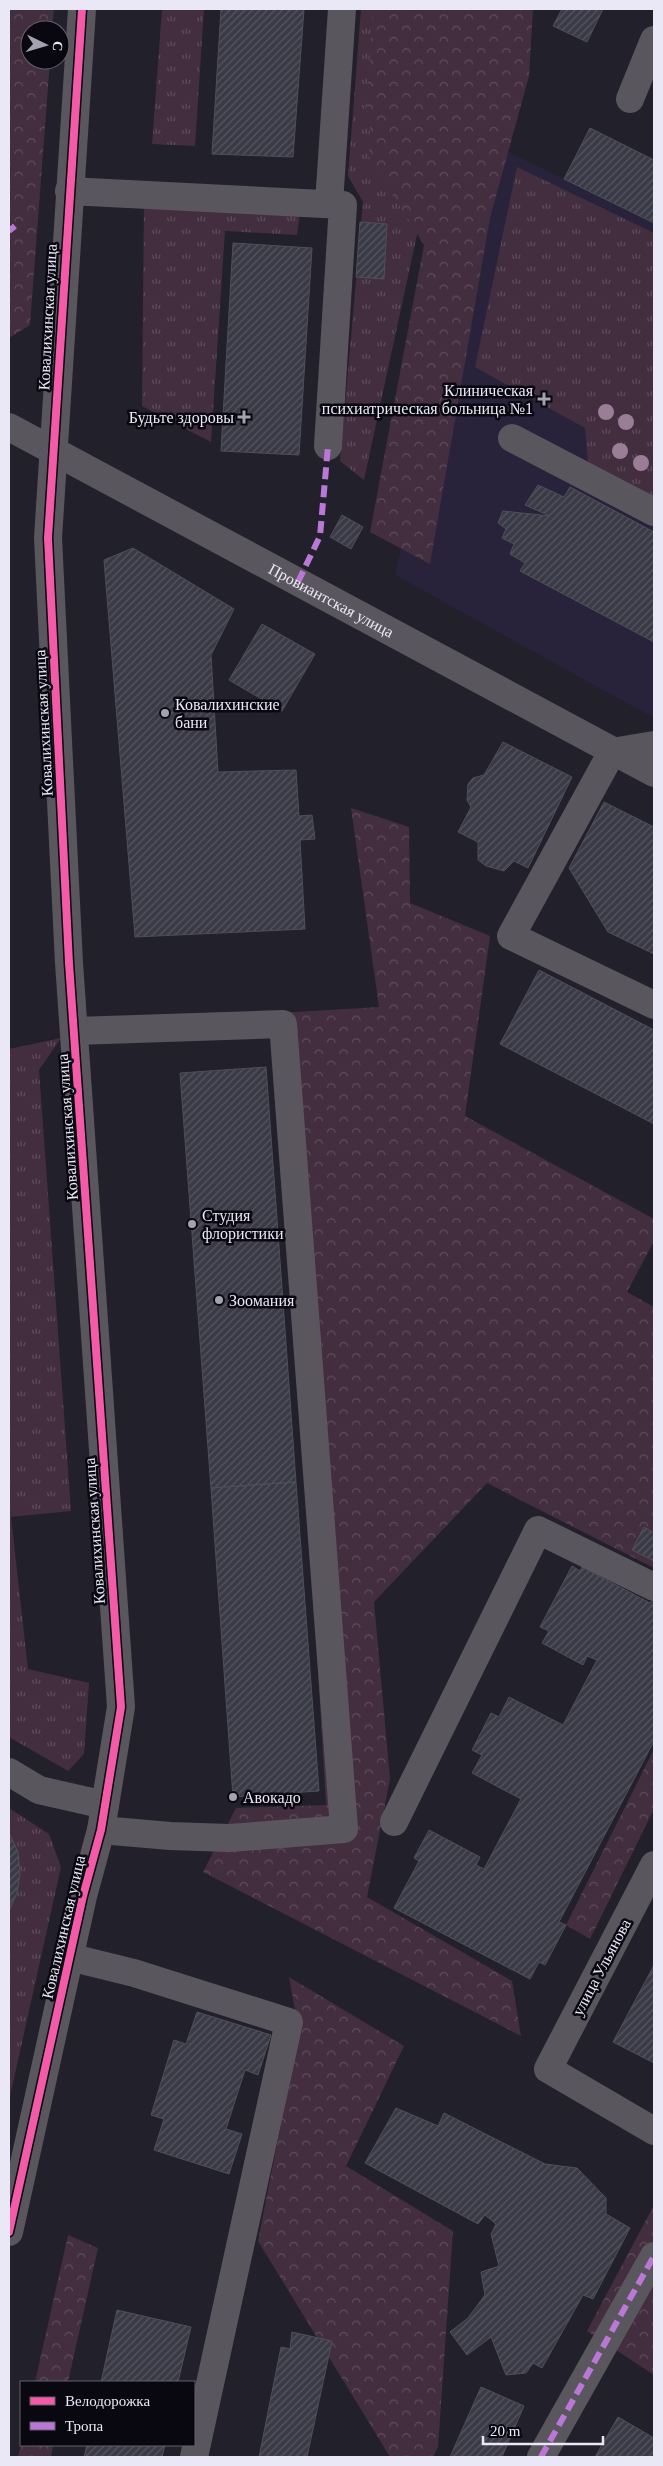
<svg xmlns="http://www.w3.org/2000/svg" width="663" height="2466" viewBox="0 0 663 2466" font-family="'Times New Roman',serif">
<defs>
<pattern id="grass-tufts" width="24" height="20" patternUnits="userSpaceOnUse" patternTransform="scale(1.25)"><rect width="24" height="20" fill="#432e3f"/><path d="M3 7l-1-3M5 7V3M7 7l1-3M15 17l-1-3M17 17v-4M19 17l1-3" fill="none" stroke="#5e4c5b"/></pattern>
<pattern id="forest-crowns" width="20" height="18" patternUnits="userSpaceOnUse" patternTransform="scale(1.25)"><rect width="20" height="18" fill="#432e3f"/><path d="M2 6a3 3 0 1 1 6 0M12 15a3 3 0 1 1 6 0" fill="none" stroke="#5e4c5b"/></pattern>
<pattern id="building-hatch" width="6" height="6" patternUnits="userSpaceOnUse" patternTransform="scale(1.25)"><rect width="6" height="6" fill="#393a46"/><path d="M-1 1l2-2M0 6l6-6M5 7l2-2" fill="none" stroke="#565661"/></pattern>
</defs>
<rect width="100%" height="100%" fill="#22202b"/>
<!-- built -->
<path fill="#28233b" d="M490,143L654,223V718L395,575Z"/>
<!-- grass -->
<path fill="url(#grass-tufts)" d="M162,9H204L195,146L152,144Z
M361,9H441L437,142L364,480L340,461L363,202L348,176Z
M517,167L654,233V497L588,462L585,428L475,367Z
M144,204L300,213L297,235L225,231L211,442L142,406Z
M61,1038L39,1070L71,1511L11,1517L28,1669L89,1683L84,1754L68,1771L9,1737V1049Z
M9,1808L49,1834L61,1867L9,2101Z"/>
<!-- forest -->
<path fill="url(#forest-crowns)" d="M9,9H54L52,30H30V60H50L30,325L9,338Z
M373,9H533L529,76L490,218L430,564L370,532L424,245L369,157L370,121L365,120Z
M351,808L409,827L410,903L490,936L465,1116L654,1219V1241L627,1292L654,1307V1568L487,1483L374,1602L390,1779L367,1897L512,1981L521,2036L203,1872L236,1808L326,1805L279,1013L379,1007Z
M654,1749V1809L590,1939L566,1925Z
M289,1977L404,2046L346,2166L453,2231L438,2447L433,2457H390L258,2241L299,2032Z
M654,2205V2375L587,2331Z
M68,2235L98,2248L68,2382H35Z
M21,2444V2445H53L51,2457H18Z"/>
<!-- building -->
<path fill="url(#building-hatch)" stroke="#4e4f58" d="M221,9H304L293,157L212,154Z
M562,9H603L587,42L553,26Z
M590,128L654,160V223L564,179Z
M360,222L387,224L384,279L356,277Z
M233,243L312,248L299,455L221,451Z
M538,485L564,497L570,487L654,532V642L520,571L525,563L510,554L514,544L502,538L506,529L498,523L503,511L550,516L525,505Z
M342,515L363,527L351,549L330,537Z
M133,548L234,609L211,655L218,772L296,770L299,816L312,815L315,839L300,840L305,929L135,937L104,560Z
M262,624L315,654L282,711L229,680Z
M503,742L572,777L528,868L514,861L504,871L486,866L478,860V842L458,832L471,807L467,800L468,784L473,778L484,775Z
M604,802L654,827V954L608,932L569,868Z
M539,970L654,1030V1124L500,1044Z
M266,1067L296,1482L211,1488L180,1073Z
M296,1482L319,1791L233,1797L211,1488Z
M644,1527L654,1533V1561L632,1550Z
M572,1566L580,1571L582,1567L650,1603L654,1599V1741L559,1922L566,1925L545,1965L539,1962L530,1979L394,1908L419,1861L414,1858L429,1830L480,1857L476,1865L484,1869L521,1799L472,1773L482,1755L472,1750L491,1713L499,1717L509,1697L563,1725L597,1660L587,1656L583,1665L542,1643L549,1631L540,1627Z
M9,1833L18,1852L20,1874L17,1893L10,1909Z
M654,1965V2063L613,2042Z
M197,2012L271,2035L258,2075L245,2070L226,2129L242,2134L229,2174L154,2150L164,2119L151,2115L174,2040L186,2044Z
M396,2108L438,2126L444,2113L545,2164L577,2168L606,2198V2214L630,2228L593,2299L583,2295L542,2368L533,2363L526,2373L506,2375L491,2337L467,2355L450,2332L468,2318L485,2295L481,2272L499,2266L491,2234L496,2224L485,2215L478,2224L365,2163Z
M117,2310L191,2327L178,2382H101Z
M292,2332L332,2341L307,2457H259L281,2347L290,2349Z
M481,2387L524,2406L502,2457H450Z
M618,2417L654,2438V2457H595Z
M87,2445H165L162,2457H84Z"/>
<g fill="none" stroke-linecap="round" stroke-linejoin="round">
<!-- minor -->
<g stroke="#5a565d" stroke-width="28">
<path d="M630,99L654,40"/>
<path d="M69,191L343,205L328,446"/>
<path d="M329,203L342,9"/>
<path id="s1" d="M9,427L654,773"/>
<path d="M512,438L654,512"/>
<path d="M654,745L612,752L511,936L654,1005"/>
<path d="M75,1031L283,1024L344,1829L230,1838L170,1836L101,1830"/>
<path d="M9,1772L39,1790L105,1805"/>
<path d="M394,1822L538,1530L654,1587"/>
<path d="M654,1865L548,2069L654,2131"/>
<path d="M69,1957L134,1973L289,2022L194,2457"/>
<path d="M9,2232L83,1896L101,1830L121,1707L69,963L48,538L82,9"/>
<path d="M541,2457L654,2256"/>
</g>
<!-- quiet -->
<path stroke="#ba77d6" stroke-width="6" stroke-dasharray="12 6" stroke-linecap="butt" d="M9,231L15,226
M298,582L320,536L328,446
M541,2457L654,2256"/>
<!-- cycleway casing -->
<g stroke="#090710" stroke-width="11">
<path id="cycleway" d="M9,2232L83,1896L101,1830L121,1707L69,963L48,538L82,9"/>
</g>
<!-- cycleway -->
<use href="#cycleway" stroke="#f35aa7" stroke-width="8"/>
</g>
<!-- trees -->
<g fill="#9a7d96">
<circle cx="606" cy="412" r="8"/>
<circle cx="626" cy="422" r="8"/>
<circle cx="620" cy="451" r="8"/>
<circle cx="641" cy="463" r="8"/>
</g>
<!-- markers -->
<g fill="#a4a2af" stroke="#090710" stroke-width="2">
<path d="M541.5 391.5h5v5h5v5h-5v5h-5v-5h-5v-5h5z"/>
<path d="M241.5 409.5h5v5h5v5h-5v5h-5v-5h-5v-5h5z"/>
<circle cx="165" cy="713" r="5"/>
<circle cx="192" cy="1224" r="5"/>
<circle cx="219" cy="1300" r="5"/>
<circle cx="233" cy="1797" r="5"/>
</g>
<g text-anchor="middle" stroke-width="5" stroke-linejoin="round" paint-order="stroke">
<!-- street labels -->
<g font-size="16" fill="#eae8f6" stroke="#090710">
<text transform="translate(47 317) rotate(-87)" y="6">Ковалихинская улица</text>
<text dy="6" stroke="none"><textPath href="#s1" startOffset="366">Провиантская улица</textPath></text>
<text transform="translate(43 723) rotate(-93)" y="6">Ковалихинская улица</text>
<text transform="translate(67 1127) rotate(-94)" y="6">Ковалихинская улица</text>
<text transform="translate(94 1531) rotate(-94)" y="6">Ковалихинская улица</text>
<text transform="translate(63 1927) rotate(-77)" y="6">Ковалихинская улица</text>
<text transform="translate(601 1967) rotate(-62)" y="6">улица Ульянова</text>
</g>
<!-- poi labels -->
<g font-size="16" fill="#eae8f6" stroke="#090710" text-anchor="start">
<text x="533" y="396" text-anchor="end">Клиническая<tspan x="533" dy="18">психиатрическая больница №1</tspan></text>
<text x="234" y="423" text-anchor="end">Будьте здоровы</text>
<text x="175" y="710">Ковалихинские<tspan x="175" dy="18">бани</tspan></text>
<text x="202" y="1221">Студия<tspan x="202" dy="18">флористики</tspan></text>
<text x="229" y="1306">Зоомания</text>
<text x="243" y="1803">Авокадо</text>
</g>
</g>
<!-- border -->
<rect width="663" height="2466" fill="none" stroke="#eae8f6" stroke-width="20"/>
<!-- legend -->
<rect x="20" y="2381" width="175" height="65" fill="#090710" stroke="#63616c"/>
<rect x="30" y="2397" width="25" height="8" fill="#f35aa7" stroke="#63616c"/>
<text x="65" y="2406" font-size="15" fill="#eae8f6">Велодорожка</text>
<rect x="30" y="2422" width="25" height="8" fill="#ba77d6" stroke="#63616c"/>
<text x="65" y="2431" font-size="15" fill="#eae8f6">Тропа</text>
<!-- north arrow -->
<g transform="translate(45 45) rotate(95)"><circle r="24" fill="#090710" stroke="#63616c"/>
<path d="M0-4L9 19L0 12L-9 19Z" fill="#a4a2af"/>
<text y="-8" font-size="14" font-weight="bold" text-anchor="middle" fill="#eae8f6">С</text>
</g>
<!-- scale -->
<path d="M483 2436v8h120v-8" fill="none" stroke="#eae8f6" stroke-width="2.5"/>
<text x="490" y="2436" font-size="15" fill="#eae8f6" stroke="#090710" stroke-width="4" paint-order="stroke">20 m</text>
</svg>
